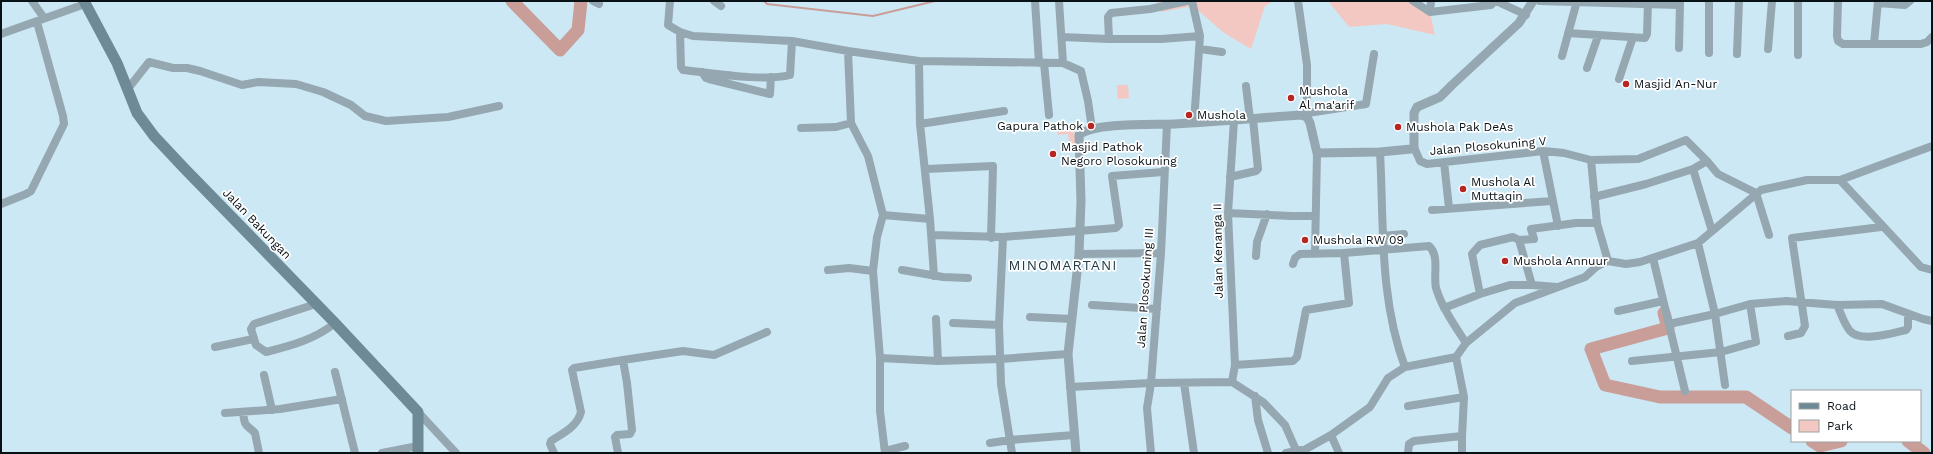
<svg xmlns="http://www.w3.org/2000/svg" width="1933" height="454" viewBox="0 0 1933 454" font-family="'Work Sans',sans-serif">
<rect width="100%" height="100%" fill="#cce8f5"/>
<!-- green -->
<path fill="#f4c8c2" d="M1156,1H1274L1265,6L1251,49L1224,33L1193,6L1161,12Z
M1328,1H1414L1430,12L1435,35L1387,24L1349,27Z
M1117,85H1128L1129,98L1118,99Z
M1073,124L1077,148L1070,149L1068,134L1058,135L1056,126Z"/>
<g fill="none" stroke-linecap="round" stroke-linejoin="round">
<!-- stream -->
<path stroke="#ca9e98" stroke-width="2" d="M764,1L767,4L873,16L935,1"/>
<!-- river -->
<path stroke="#ca9e98" stroke-width="13" d="M512,1L560,50L578,30L581,1
M1664,313L1668,328L1591,349L1605,385L1660,397H1746L1792,428
M1812,441L1820,446L1841,441
M1908,441L1924,453"/>
<!-- minor -->
<path stroke="#95a7b0" stroke-width="8" d="M32,1L44,18
M593,1L599,4
M670,1L668,25L680,32L693,36L792,41L848,51L919,61L1063,63L1081,71L1088,101L1092,129
M714,1L721,6
M1035,1L1039,63
M1059,1L1063,63
M1192,1L1200,36L1194,122
M1298,1L1307,65V117
M1413,1L1430,12L1491,5L1494,1
M1496,1L1526,15
M1539,1L1679,5
M1838,1L1837,36L1838,41L1843,44H1921L1927,42L1932,37
M1878,3L1905,5L1910,1
M1430,12L1431,1
M680,32L681,67L683,70C712,73 763,82 790,75L792,41
M1568,33L1645,38L1647,34L1648,1
M1,34L85,4
M1062,37L1109,39L1108,17L1111,13L1150,9L1187,1
M1109,39H1161L1200,36
M1874,44L1878,1
M1679,48L1680,2
M1200,49L1222,52
M1768,49L1772,1
M848,51L851,123L868,156L883,215L877,237L873,271L880,358V411L885,453
M1709,53V1
M1737,54L1739,1
M1798,55V1
M1562,56L1577,1
M919,61L920,124L930,219L934,276
M1044,63L1049,115
M1587,68L1598,36
M702,72L706,78L709,79L770,94L771,77
M1619,79L1633,37
M1246,86L1250,119
M127,90L149,62L173,68H187L200,71L242,85L258,82L296,84L323,92L351,105L365,116L386,121L448,117L499,106
M1308,113L1366,104L1374,54
M920,124L1004,111
M801,128L836,127L851,123
M1414,147L1420,161L1427,164L1543,151L1564,153L1591,160L1638,159L1686,140L1707,161L1718,174L1756,193L1769,235
M1543,151L1558,226
M1380,152C1384,224 1379,298 1405,367
M1591,160L1597,223L1608,261
M1444,162L1449,208
M926,169L993,166L991,238
M1693,169L1712,231
M1230,177L1256,171L1258,169L1253,119
M1840,180L1932,146
M1594,197L1646,184L1693,169L1707,161
M1,204L26,194L31,191L64,124L63,116L37,22
M1432,210L1552,201
M1228,213L1291,216H1315
M883,215L930,219
M932,235L1003,237L1116,228L1119,225L1112,176L1163,172
M1382,236L1404,234
M1003,237L999,325L1001,384L1012,453
M1519,240L1532,285L1557,287
M1698,243L1715,314L1725,385
M1315,253L1317,153
M1079,254L1161,253
M1256,256L1257,242L1267,214
M1653,258L1685,391
M1293,264L1295,258L1300,254L1344,253L1429,246C1440,256 1433,275 1436,288C1442,308 1455,326 1466,343
M828,270L849,268L873,271
M902,270L943,277L968,278
M1480,294L1472,254L1480,245L1513,237L1519,240L1534,239L1531,229L1576,223H1597
M316,304L254,324L251,329L256,345L266,352C290,346 316,339 335,323
M1092,305L1157,309
M1837,305C1841,313 1844,324 1850,331C1861,343 1892,333 1906,330L1908,327V314
M1444,308L1480,294L1510,285H1532
M1618,311L1663,301
M1030,317L1072,319
M936,319L938,361
M953,323L999,325
M1669,324L1715,314L1750,304L1786,301L1837,305L1882,304L1923,319L1932,321
M1788,336L1801,333L1805,326L1792,238L1881,227
M215,347L253,339
M880,358L938,361L1000,359L1068,354
M623,360L683,351L714,355L767,332
M1632,361L1721,352L1756,342L1750,304
M1235,365L1293,361L1297,357L1306,310L1349,303L1344,253
M335,372L355,453
M264,375L272,410
M1232,382L1235,365L1228,213L1234,120
M1184,383L1194,453
M1070,387L1151,383L1232,382L1263,402L1285,425L1296,450
M1255,396L1258,420L1268,453
M1408,406L1464,397
M243,412C245,428 245,423 255,433L259,453
M418,412L456,453
M225,413L280,409L342,399
M1331,435L1339,453
M1462,436V453
M990,443L1010,440L1074,435
M885,451L905,446
M382,453L418,446
M554,453L550,444L551,441C563,433 577,427 581,412L572,370L574,368L623,360L627,383L632,430L630,434L617,435L615,437L618,453
M1151,453L1147,408L1151,383L1161,253L1167,124
M1286,453L1301,450
M1303,453L1306,449L1331,435L1370,407L1388,378L1405,367L1456,357L1466,343L1515,303L1585,277L1596,267L1608,261L1626,264L1640,262L1698,243L1761,190L1807,180H1840L1921,267L1932,270
M1408,453L1409,444L1414,441L1462,436L1464,397L1456,357"/>
<!-- tertiary -->
<path stroke="#95a7b0" stroke-width="9" d="M1076,453L1068,354L1079,254L1081,201L1079,135C1096,122 1153,125 1175,124C1217,122 1258,118 1300,115L1307,117L1310,123L1317,153L1380,152L1411,149L1414,147V113L1417,107L1440,97L1452,85L1519,23L1533,1"/>
<!-- secondary -->
<path stroke="#6e8a96" stroke-width="11" d="M84,1L117,63L137,113L154,136L184,168L335,323L418,412V453"/>
</g>
<!-- markers -->
<g fill="#b62623" stroke="#fff" stroke-width="1.5">
<circle cx="1626" cy="84" r="4"/>
<circle cx="1291" cy="98" r="4"/>
<circle cx="1189" cy="115" r="4"/>
<circle cx="1091" cy="126" r="4"/>
<circle cx="1398" cy="127" r="4"/>
<circle cx="1053" cy="154" r="4"/>
<circle cx="1463" cy="189" r="4"/>
<circle cx="1305" cy="240" r="4"/>
<circle cx="1505" cy="261" r="4"/>
</g>
<g text-anchor="middle" stroke-width="3.5" stroke-linejoin="round" paint-order="stroke">
<!-- poi labels -->
<g font-size="12" fill="#081116" stroke="#fff" text-anchor="start">
<text x="1634" y="88">Masjid An-Nur</text>
<text x="1299" y="95">Mushola<tspan x="1299" dy="14">Al ma'arif</tspan></text>
<text x="1197" y="119">Mushola</text>
<text x="1083" y="130" text-anchor="end">Gapura Pathok</text>
<text x="1406" y="131">Mushola Pak DeAs</text>
<text x="1061" y="151">Masjid Pathok<tspan x="1061" dy="14">Negoro Plosokuning</tspan></text>
<text x="1471" y="186">Mushola Al<tspan x="1471" dy="14">Muttaqin</tspan></text>
<text x="1313" y="244">Mushola RW 09</text>
<text x="1513" y="265">Mushola Annuur</text>
</g>
<!-- street labels -->
<g font-size="12" fill="#081116" stroke="#fff">
<text transform="translate(1488 146) rotate(-5)" y="4">Jalan Plosokuning V</text>
<text transform="translate(257 224) rotate(46)" y="4">Jalan Bakungan</text>
<text transform="translate(1218 251) rotate(-91)" y="4">Jalan Kenanga II</text>
<text transform="translate(1145 288) rotate(-86)" y="4">Jalan Plosokuning III</text>
</g>
<!-- quarter labels -->
<g font-size="14" letter-spacing="1" fill="#233a45" stroke="#fff">
<text x="1063" y="270">MINOMARTANI</text>
</g>
</g>
<!-- border -->
<rect width="1933" height="454" fill="none" stroke="#081116" stroke-width="4"/>
<!-- legend -->
<rect x="1791" y="390" width="130" height="52" fill="#ffffff" stroke="#9ca0a2"/>
<rect x="1799" y="403" width="20" height="6" fill="#6e8a96" stroke="#9ca0a2"/>
<text x="1827" y="410" font-size="12" fill="#081116">Road</text>
<rect x="1799" y="420" width="20" height="12" fill="#f4c8c2" stroke="#9ca0a2"/>
<text x="1827" y="430" font-size="12" fill="#081116">Park</text>
</svg>
